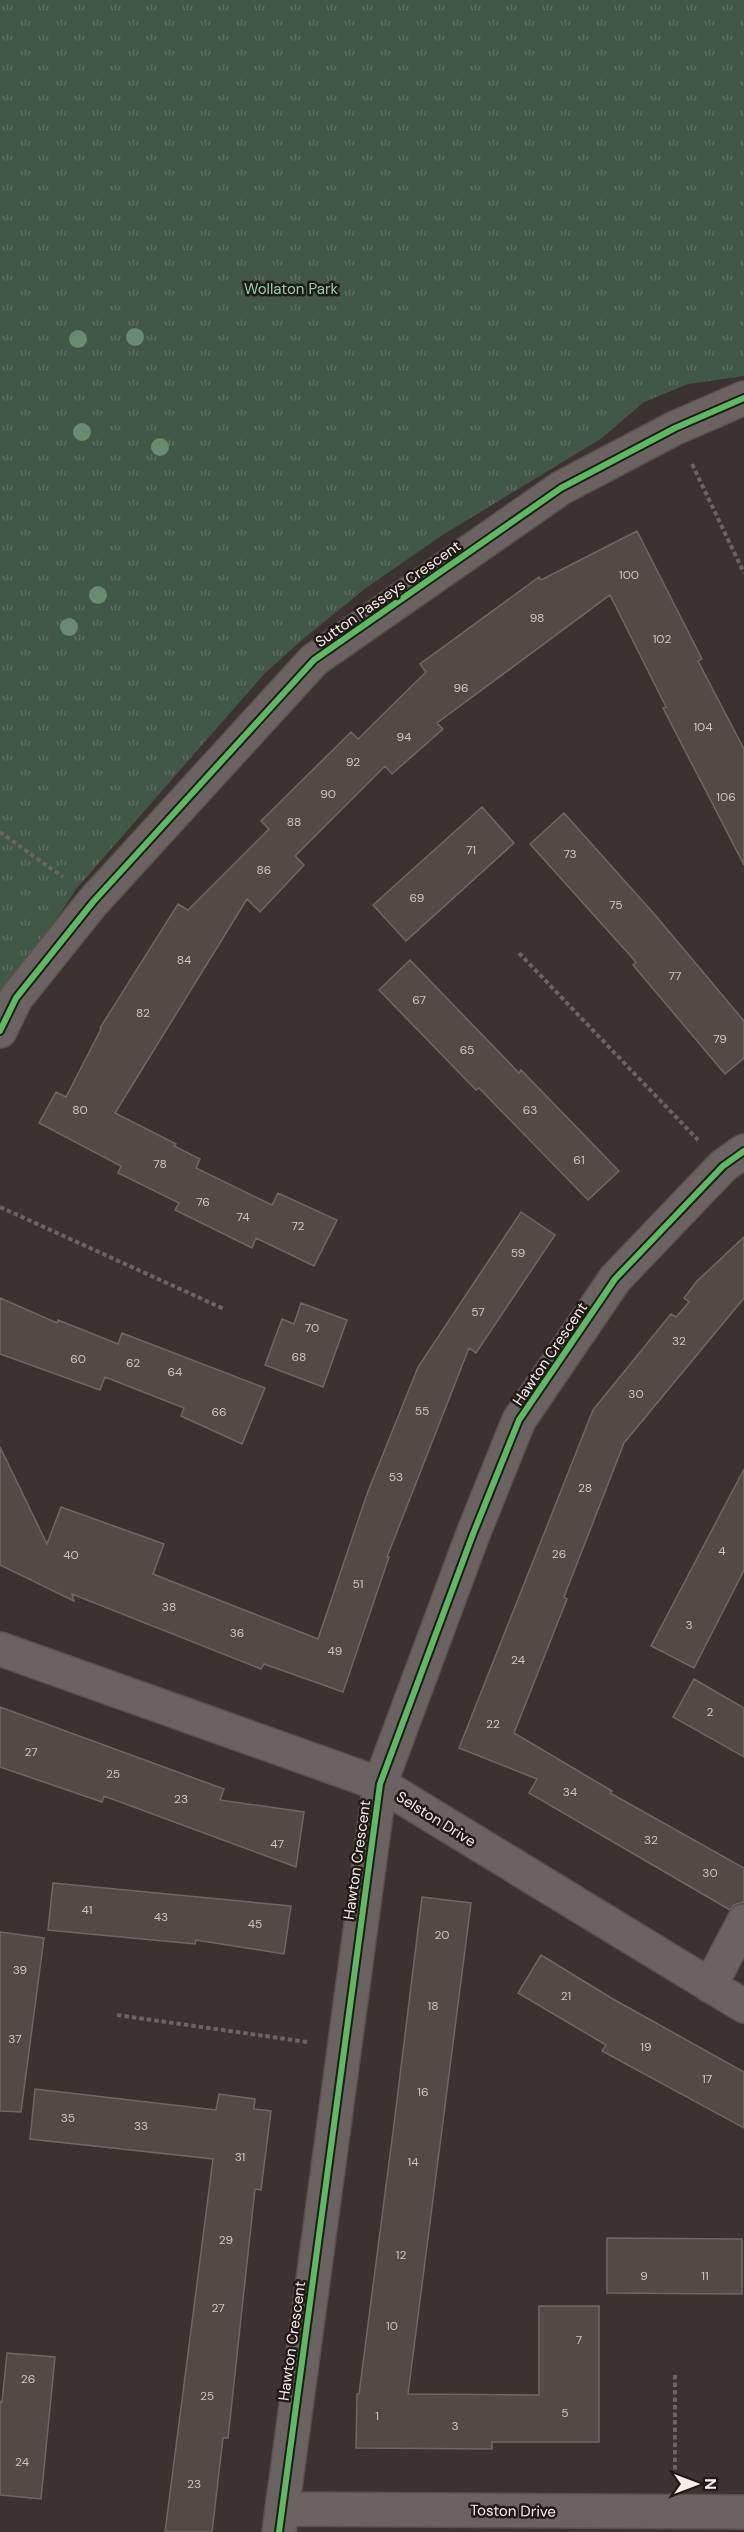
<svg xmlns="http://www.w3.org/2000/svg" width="744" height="2532" viewBox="0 0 744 2532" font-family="'DM Sans',sans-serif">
<defs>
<pattern id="park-tufts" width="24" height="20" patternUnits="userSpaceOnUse" patternTransform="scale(1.5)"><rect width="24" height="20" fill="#415846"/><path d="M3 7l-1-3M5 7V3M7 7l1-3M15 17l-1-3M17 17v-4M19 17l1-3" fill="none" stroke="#5d7061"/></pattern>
</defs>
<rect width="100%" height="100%" fill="#3a3330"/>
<!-- park -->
<path fill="url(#park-tufts)" d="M0,0H744V376L688,384L644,402L602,438L441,536L366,588L303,639L264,674L77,888L0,1003Z"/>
<!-- building -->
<path fill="#544a45" stroke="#6e6865" stroke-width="1.5" d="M637,531L702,659L698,661L744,749V865L663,708L666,707L610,595L437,723L443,729L392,774L385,766L295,856L304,865L260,912L247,899L115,1113L176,1144L174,1146L200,1159L196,1168L272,1205L278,1193L337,1220L314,1266L256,1238L252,1248L175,1210L179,1203L118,1173L121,1166L39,1123L56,1092L66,1097L101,1029L100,1028L178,904L188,910L269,829L261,821L351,732L358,739L426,672L420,664L539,577L541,580Z
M482,807L514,843L406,941L373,905Z
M564,813L656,916L744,1021V1058L725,1074L633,965L636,962L530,844Z
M410,960L519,1073L521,1070L619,1171L588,1200L479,1088L476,1090L379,990Z
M521,1212L555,1235L476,1353L469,1348L387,1557H389L343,1692L264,1664L261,1669L72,1594L74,1601L0,1565V1447L47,1544L61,1507L164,1544L153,1574L318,1639L367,1494L418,1367Z
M744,1237V1298L624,1443L564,1597L567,1599L514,1733L612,1791L610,1793L744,1868V1902L734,1905L730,1910L529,1793L537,1779L459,1748L593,1410L671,1314L676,1317L689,1302L684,1298L697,1281Z
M0,1298L57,1323L58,1320L118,1344L122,1333L265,1388L242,1444L181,1416L184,1408L105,1377L100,1390L0,1354Z
M301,1303L347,1320L323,1387L265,1365L282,1319L294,1324Z
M744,1469V1570L694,1668L651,1646Z
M694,1679L744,1708V1757L673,1717Z
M0,1707L224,1789L220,1800L304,1812L296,1867L104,1796L102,1802L0,1767Z
M53,1883L291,1906L284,1954L196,1940L195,1944L48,1930Z
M422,1897L471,1903L408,2394L539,2395V2306H599V2442H492V2449L356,2448L357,2394H359L394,2124Z
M0,1932L44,1938L21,2112L0,2111Z
M541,1955L613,1999L744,2072V2128L602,2051L606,2045L518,1993Z
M35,2089L216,2110L219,2094L255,2099L254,2109L271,2111L261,2190L255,2189L228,2438H223L212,2532H165L213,2159L30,2139Z
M607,2238L742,2239V2294L607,2293Z
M7,2353L55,2357L41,2499L0,2495V2401L2,2402Z"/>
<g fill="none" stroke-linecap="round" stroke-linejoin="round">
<!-- minor casing -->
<g stroke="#58524f" stroke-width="36">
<path id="minor" d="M0,1031L16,998L93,902L314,660L561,488L675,428L744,398
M0,1649L380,1784L744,2006
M710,1986L744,1921
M282,2509L744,2512
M279,2532L380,1784L473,1534L519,1420L615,1279L723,1166L744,1151"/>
</g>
<!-- path -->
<path stroke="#6a6462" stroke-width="4" stroke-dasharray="4.5 3" stroke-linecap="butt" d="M692,464L744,573
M0,832L63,877
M519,953L698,1140
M0,1207L224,1309
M117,2015L307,2042
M675,2375V2473"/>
<!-- minor -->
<use href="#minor" stroke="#6a6361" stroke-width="33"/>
<!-- cycleway casing -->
<g stroke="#211b18" stroke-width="10">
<path id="cycleway" d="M0,1031L16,998L93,902L314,660L561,488L675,428L744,398
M279,2532L380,1784L473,1534L519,1420L615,1279L723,1166L744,1151"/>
</g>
<!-- cycleway -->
<use href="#cycleway" stroke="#5cba63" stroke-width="6"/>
</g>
<!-- trees -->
<g fill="#698b70">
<circle cx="135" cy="337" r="9"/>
<circle cx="78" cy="339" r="9"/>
<circle cx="82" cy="432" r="9"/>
<circle cx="160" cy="447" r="9"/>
<circle cx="98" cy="595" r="9"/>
<circle cx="69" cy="627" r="9"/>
</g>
<g text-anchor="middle" stroke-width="5" stroke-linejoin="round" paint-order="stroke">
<!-- number labels -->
<g font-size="12" fill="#cec4c0">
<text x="629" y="579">100</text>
<text x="537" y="622">98</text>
<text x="662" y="643">102</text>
<text x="461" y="692">96</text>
<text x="703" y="731">104</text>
<text x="404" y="741">94</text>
<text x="353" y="766">92</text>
<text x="328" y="798">90</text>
<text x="726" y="801">106</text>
<text x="294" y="826">88</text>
<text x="471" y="854">71</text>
<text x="570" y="858">73</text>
<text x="264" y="874">86</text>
<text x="417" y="902">69</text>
<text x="616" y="909">75</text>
<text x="184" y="964">84</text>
<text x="675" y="980">77</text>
<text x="419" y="1004">67</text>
<text x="143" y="1017">82</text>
<text x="720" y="1043">79</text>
<text x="467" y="1054">65</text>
<text x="80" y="1114">80</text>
<text x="530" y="1114">63</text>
<text x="579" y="1164">61</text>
<text x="160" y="1168">78</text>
<text x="203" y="1206">76</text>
<text x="243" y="1221">74</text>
<text x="298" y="1230">72</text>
<text x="518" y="1257">59</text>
<text x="478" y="1316">57</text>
<text x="312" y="1332">70</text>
<text x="679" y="1345">32</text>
<text x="299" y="1361">68</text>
<text x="78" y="1363">60</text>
<text x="133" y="1367">62</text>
<text x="175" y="1376">64</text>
<text x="636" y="1398">30</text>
<text x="422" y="1415">55</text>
<text x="219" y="1416">66</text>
<text x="396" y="1481">53</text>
<text x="585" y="1492">28</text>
<text x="722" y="1555">4</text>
<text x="559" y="1558">26</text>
<text x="71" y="1559">40</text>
<text x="358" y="1588">51</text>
<text x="169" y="1611">38</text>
<text x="689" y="1629">3</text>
<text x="237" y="1637">36</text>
<text x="335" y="1655">49</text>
<text x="518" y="1664">24</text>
<text x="710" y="1716">2</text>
<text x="493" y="1728">22</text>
<text x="31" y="1756">27</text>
<text x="113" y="1778">25</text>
<text x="570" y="1796">34</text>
<text x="181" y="1803">23</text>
<text x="651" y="1844">32</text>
<text x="277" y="1848">47</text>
<text x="710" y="1877">30</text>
<text x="87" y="1914">41</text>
<text x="161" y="1921">43</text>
<text x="255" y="1928">45</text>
<text x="442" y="1939">20</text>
<text x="20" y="1974">39</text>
<text x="566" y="2000">21</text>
<text x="433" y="2010">18</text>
<text x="15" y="2043">37</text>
<text x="646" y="2051">19</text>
<text x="707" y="2083">17</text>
<text x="423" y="2096">16</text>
<text x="68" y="2122">35</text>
<text x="141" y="2130">33</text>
<text x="240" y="2161">31</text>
<text x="413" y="2166">14</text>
<text x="226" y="2244">29</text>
<text x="401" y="2259">12</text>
<text x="644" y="2280">9</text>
<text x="705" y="2280">11</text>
<text x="218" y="2312">27</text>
<text x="392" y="2330">10</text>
<text x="579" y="2344">7</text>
<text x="28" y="2383">26</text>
<text x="207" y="2400">25</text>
<text x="565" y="2417">5</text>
<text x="377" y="2420">1</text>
<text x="455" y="2430">3</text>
<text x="22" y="2466">24</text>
<text x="194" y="2488">23</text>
</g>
<!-- park labels -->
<g font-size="15" fill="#90d3a4" stroke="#211b18">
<text x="291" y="294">Wollaton Park</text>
</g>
<!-- street labels -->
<g font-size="15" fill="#f6ede9" stroke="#211b18">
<text transform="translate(388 594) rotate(-35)" y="5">Sutton Passeys Crescent</text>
<text transform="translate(550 1354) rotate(-56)" y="5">Hawton Crescent</text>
<text transform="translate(436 1819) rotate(32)" y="5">Selston Drive</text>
<text transform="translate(357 1860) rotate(-82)" y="5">Hawton Crescent</text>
<text transform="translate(292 2341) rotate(-82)" y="5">Hawton Crescent</text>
<text transform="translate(513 2511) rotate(1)" y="5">Toston Drive</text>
</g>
</g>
<!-- north arrow -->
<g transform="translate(696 2484) rotate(90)" stroke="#211b18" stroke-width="4.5" paint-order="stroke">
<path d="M0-4.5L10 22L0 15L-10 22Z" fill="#f6ede9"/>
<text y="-9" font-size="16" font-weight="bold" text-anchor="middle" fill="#f6ede9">N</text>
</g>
</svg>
